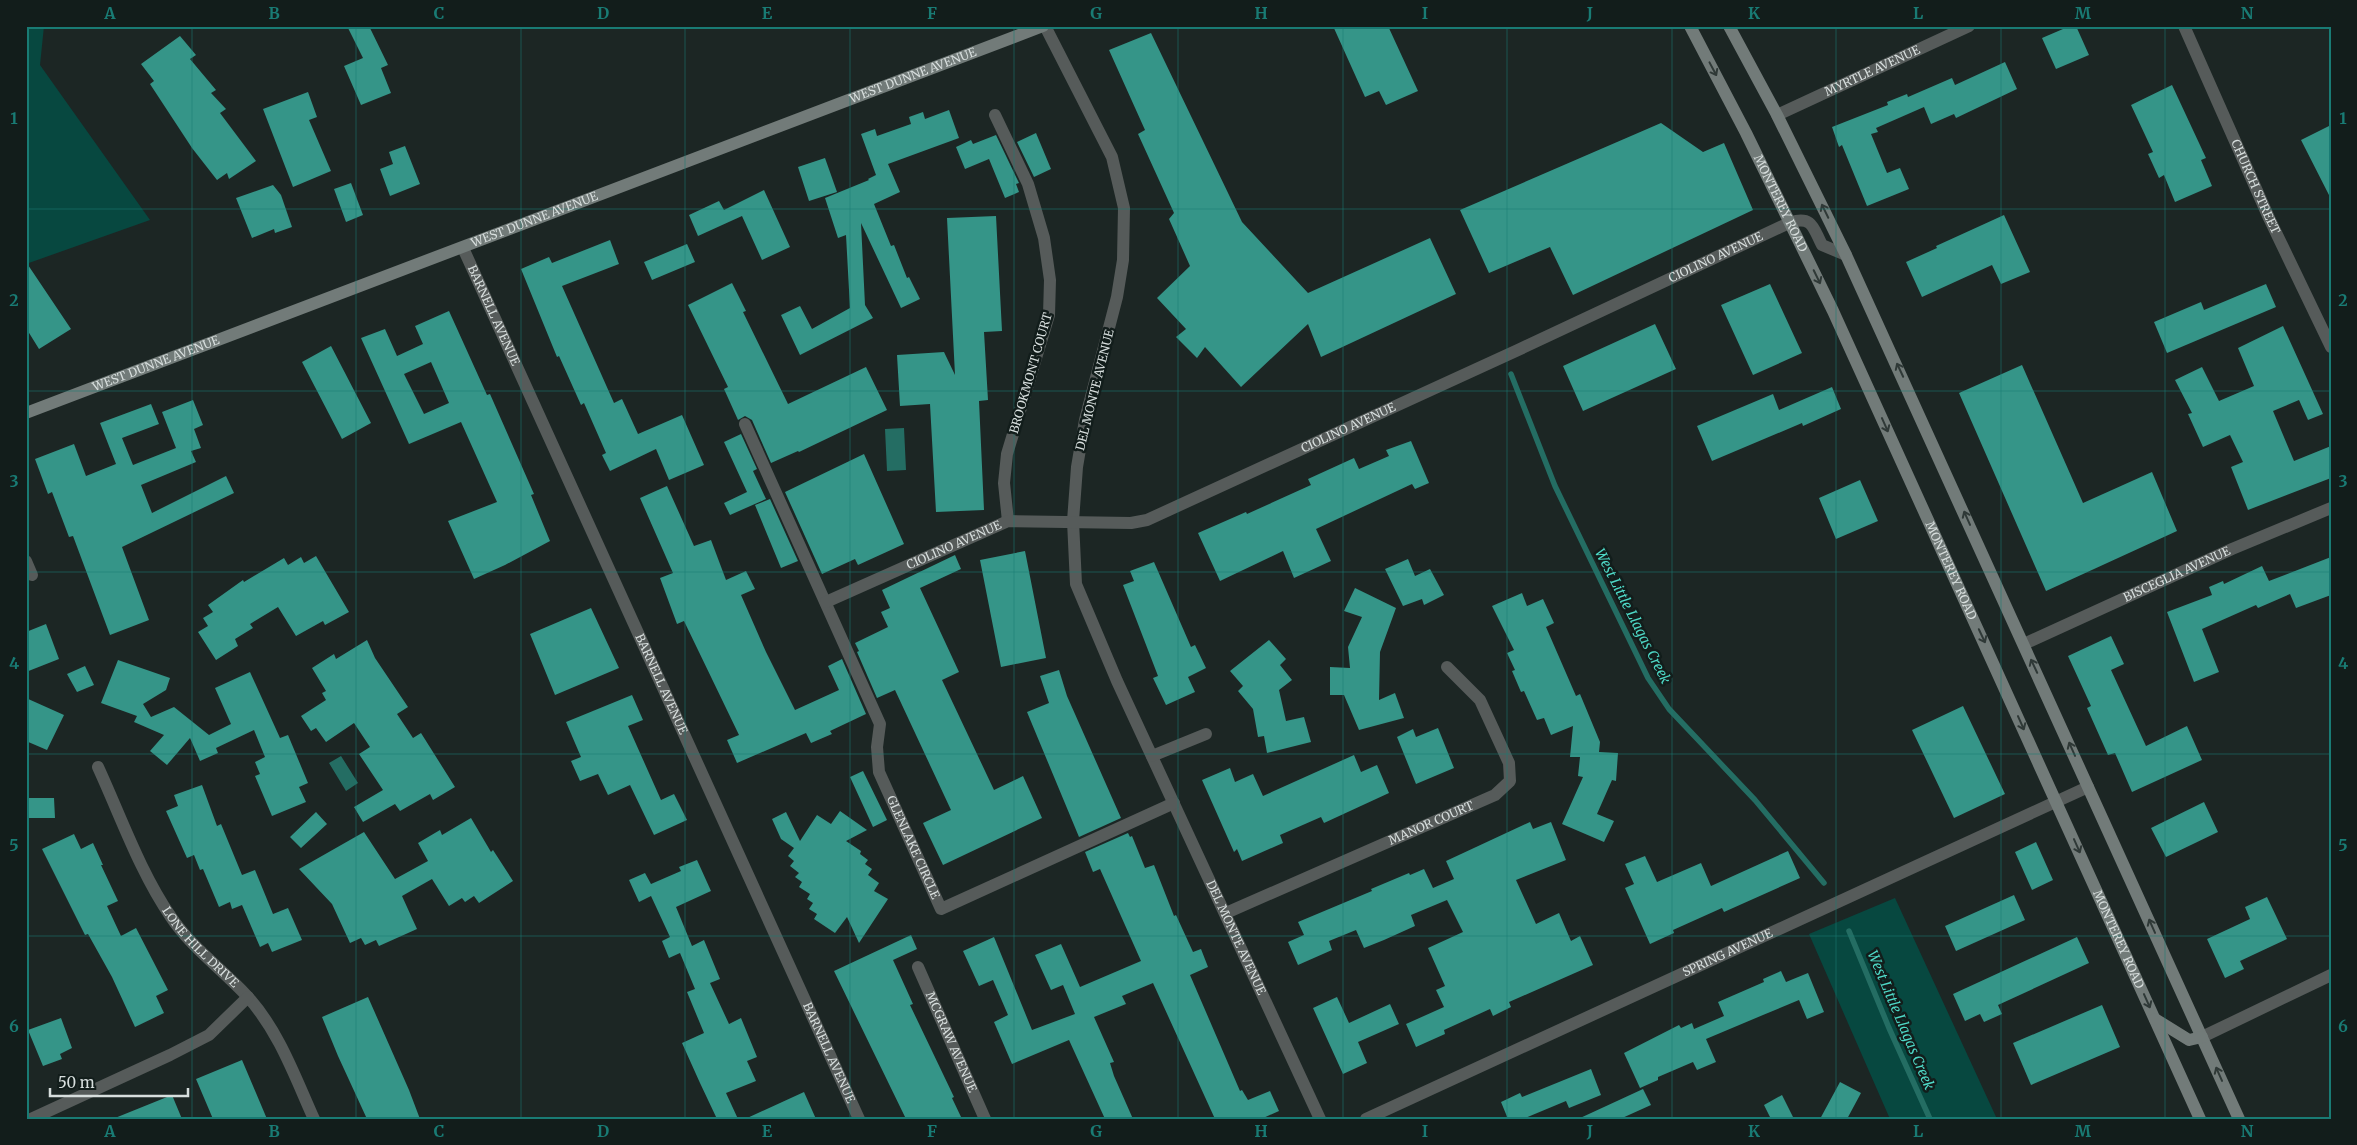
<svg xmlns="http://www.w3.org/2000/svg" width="2357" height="1145" viewBox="0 0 2357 1145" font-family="Merriweather,serif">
<rect width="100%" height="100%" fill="#1c2624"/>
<!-- green -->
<path fill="#074840" d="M26,26H44L40,65L150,220L26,264Z
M1895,898L1997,1119H1890L1809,934Z"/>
<!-- water -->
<path fill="#246d63" d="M904,428L906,470L887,471L885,429Z
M341,756L358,783L346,791L329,763Z"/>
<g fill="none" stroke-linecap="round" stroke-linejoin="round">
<!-- stream -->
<path stroke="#246d63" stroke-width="5.5" d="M1511,374L1555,486L1648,678L1669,709L1755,800L1824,883
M1849,931L1889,1028L1930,1119"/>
</g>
<!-- building -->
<path fill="#359588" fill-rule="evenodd" d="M347,26H369L388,65L381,68L391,93L361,105L344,66L363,58Z
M1333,26H1388L1418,91L1386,105L1379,91L1365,97Z
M2070,26H2076L2089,55L2056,69L2042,38Z
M1151,33L1242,222L1308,293L1430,238L1456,294L1321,357L1308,324L1241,387L1205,347L1197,358L1176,337L1186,329L1157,298L1190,266L1169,219L1174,213L1138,134L1145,130L1109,50Z
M180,36L196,55L190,59L216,90L211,93L226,109L220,113L256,161L229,179L227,173L217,180L192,148L150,84L154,81L141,64Z
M2005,62L2017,89L1956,118L1954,114L1931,124L1924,107L1876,128L1878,132L1871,134L1887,173L1900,168L1909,189L1867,206L1842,145L1839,147L1832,127L1888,105L1887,102L1907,94L1908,97L1952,78L1955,85Z
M2172,85L2206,158L2201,160L2212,186L2175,202L2164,175L2159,178L2148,154L2153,152L2131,105Z
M308,92L317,117L309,120L331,171L293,187L263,109Z
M949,110L959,138L888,164L900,192L874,204L891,246L894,245L907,278L909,277L920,299L901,308L861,223L865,305L873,318L800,355L781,315L800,306L812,329L850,308L846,235L838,238L825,198L869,180L868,179L876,175L861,134L875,129L877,136L911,124L909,117L923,112L925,119Z
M1661,123L1703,152L1724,143L1753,210L1573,295L1550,247L1489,273L1460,210Z
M2331,125V199L2301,140Z
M1036,133L1051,169L1034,177L1017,142Z
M996,135L1019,183L1016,184L1019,192L1005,198L989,159L965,169L956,147L971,140L973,144Z
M405,146L420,184L390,196L380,169L393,164L389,152Z
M825,158L837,192L809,201L798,167Z
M351,183L363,215L346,222L334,189Z
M273,185L281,195L292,227L275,233L274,229L252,238L236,198Z
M764,190L790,247L762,260L742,216L698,236L689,215L719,201L724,210Z
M2004,215L2030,272L2001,284L1992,265L1922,297L1906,262L1937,248L1936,246Z
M996,216L1002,331L984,332L988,400L979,401L984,510L936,512L930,404L900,406L897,355L944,352L955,375L947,218Z
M610,240L619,264L562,286L614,403L622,399L638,434L682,415L704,465L669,480L656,449L610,471L602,455L606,453L584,403L581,405L559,356L557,357L521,269L549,257L552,263Z
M687,244L695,262L652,280L644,262Z
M26,262L71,329L39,349L26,328Z
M732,283L746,311L743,312L788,404L866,367L887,410L799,452L798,451L771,463L752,420L745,416L738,420L724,389L728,387L688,305Z
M1770,284L1802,353L1753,375L1721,305Z
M2266,284L2276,307L2167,353L2154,322L2201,302L2204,310Z
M449,311L487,395L490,394L534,494L531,495L550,541L505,565L474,579L448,521L497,502L461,422L409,444L361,338L385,329L397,356L423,344L415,326ZM431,362L449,403L424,414L404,374Z
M1655,324L1676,369L1583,411L1563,366Z
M2283,326L2323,414L2308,420L2299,400L2273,411L2294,461L2331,446V478L2248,510L2231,467L2243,462L2230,435L2203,447L2188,414L2192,413L2175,380L2202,367L2219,401L2254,386L2238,348Z
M331,346L371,423L342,439L302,362Z
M2022,365L2083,503L2152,472L2177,531L2046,591L1959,393Z
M1832,387L1841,409L1803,426L1802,423L1712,461L1697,426L1773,394L1779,410Z
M193,400L203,425L194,429L201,448L191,451L196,462L141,485L152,513L226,476L234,493L122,547L149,620L110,635L73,536L69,537L52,492L48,494L35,459L74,444L86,476L116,464L100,423L151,404L159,424L122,438L133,465L176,448L162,412Z
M741,434L757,469L753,471L766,499L730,515L724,503L747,492L724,442Z
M1411,441L1429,483L1415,489L1412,484L1316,529L1331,561L1294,578L1283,551L1220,581L1198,533L1246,512L1247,514L1311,485L1308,479L1354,458L1359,469L1389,456L1386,450Z
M864,454L904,544L858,565L855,559L822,574L785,492Z
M1860,480L1878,521L1836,539L1819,498Z
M667,486L694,546L711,540L726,580L746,571L755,589L741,595L766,652L795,710L839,690L828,666L842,659L866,714L830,731L832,734L811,743L806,733L737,763L727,740L739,735L684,621L677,624L660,578L673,573L640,498Z
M770,499L798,561L781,568L755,505Z
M1025,551L1046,658L1001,667L980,560Z
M955,555L961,569L920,588L959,672L942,680L994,790L1023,776L1042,818L943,865L923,823L951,810L895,690L877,698L857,652L859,651L855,643L888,627L881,612L890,608L882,590Z
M316,556L349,612L325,625L323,621L296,636L278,607L250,624L253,628L235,639L238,646L216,660L198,632L208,626L203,618L213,612L208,605L243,580L244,582L284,558L288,565L301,557L304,563Z
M2331,557V595L2296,608L2290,594L2258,608L2256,605L2202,629L2219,672L2194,682L2167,612L2212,595L2209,587L2223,581L2224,584L2262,566L2269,581Z
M1408,559L1415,576L1430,569L1444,595L1424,605L1422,599L1403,606L1385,569Z
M1154,562L1191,647L1195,645L1206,668L1188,677L1195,692L1166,705L1153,678L1158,676L1123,585L1134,581L1130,571Z
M1355,588L1396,608L1380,652L1379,700L1395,693L1404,718L1359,730L1344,695H1330V667L1350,668L1348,647L1362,617L1344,611Z
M1522,593L1527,606L1543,599L1554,623L1546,627L1576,696L1580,694L1600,742L1599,752L1618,753L1616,781L1612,780L1597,814L1614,821L1604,842L1562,824L1583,777L1578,776L1580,757H1570L1573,726L1551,735L1544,718L1537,720L1524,691L1521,692L1512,671L1515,670L1507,653L1514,650L1492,606Z
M591,608L619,668L555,695L530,634Z
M46,624L59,659L26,672V632Z
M2111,636L2124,664L2111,670L2146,746L2187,726L2202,760L2132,792L2115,753L2108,755L2087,708L2091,706L2068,656Z
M367,640L375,658L408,707L397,714L413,738L421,733L455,787L433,800L430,794L400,811L395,804L363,822L354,807L383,790L359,754L370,747L354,723L326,742L316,728L311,731L301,716L326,700L322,693L326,691L312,668L334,654L336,659Z
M1269,640L1286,659L1280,665L1292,680L1279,690L1286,721L1304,717L1311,742L1267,753L1264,736L1258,737L1253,709L1238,691L1243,686L1230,671Z
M118,660L170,678L166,690L143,704L151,717L174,707L209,735L231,724L215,688L250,672L280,738L288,735L308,783L299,787L306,802L272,816L255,776L260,774L255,762L265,757L254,730L216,748L218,753L200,761L190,738L167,765L150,751L164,735L134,722L137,716L101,703Z
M85,666L94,685L77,692L67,674Z
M1059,670L1067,696L1121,818L1079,837L1027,712L1049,703L1040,676Z
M632,695L643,720L628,726L661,800L674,794L687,820L654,835L630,785L608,795L598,774L580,781L571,761L581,757L566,722Z
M26,698L64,715L47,750L26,741Z
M1963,706L2005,794L1954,818L1912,730Z
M1438,728L1454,768L1416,784L1397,737L1413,729L1416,737Z
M1354,755L1361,772L1377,765L1389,793L1324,823L1321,817L1280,835L1283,843L1242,861L1237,849L1234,852L1202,780L1230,768L1235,782L1253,774L1263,796Z
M863,771L887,820L873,827L850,777Z
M202,785L217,826L221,824L242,875L255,870L273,914L288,908L302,940L272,952L268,943L260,947L242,905L232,909L230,902L219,907L203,869L200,870L194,855L187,858L166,811L178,806L174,795Z
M26,798H54L55,818H26Z
M2204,802L2218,832L2166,857L2151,828Z
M840,811L867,830L846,841L861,851L860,854L868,860L865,864L872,869L868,875L879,883L874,891L888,899L859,943L847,917L835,933L814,919L817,914L809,909L813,903L807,899L810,894L799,887L802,882L795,877L799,873L790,866L794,861L788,856L794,848L781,839L772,819L786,812L800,841L817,815L831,824Z
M316,812L327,824L301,848L290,837Z
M471,818L491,852L493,850L513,881L479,903L474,896L465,902L462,898L449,906L432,879L402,896L417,929L379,946L376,940L365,945L361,938L350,943L332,904L299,869L364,832L395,879L428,861L418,843L440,830L442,835Z
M1530,822L1533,829L1551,822L1566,860L1516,880L1536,924L1559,913L1571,941L1580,936L1593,965L1509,1002L1511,1007L1493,1016L1490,1009L1444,1030L1445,1034L1416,1047L1406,1024L1444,1007L1436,990L1445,986L1428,948L1463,932L1447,900L1411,915L1415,926L1384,940L1364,948L1356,930L1329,941L1332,950L1298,965L1288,942L1304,935L1298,922L1372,891L1371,889L1409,873L1410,875L1424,869L1433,888L1454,879L1446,861Z
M1128,833L1130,837L1132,836L1145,868L1154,865L1174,916L1176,915L1193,952L1201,949L1208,967L1190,975L1240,1091L1242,1090L1248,1100L1270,1091L1279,1111L1261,1119H1215L1153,983L1122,996L1126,1004L1094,1017L1114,1062L1110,1063L1114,1076L1133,1119H1105L1069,1040L1012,1064L994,1022L1008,1015L993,980L979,986L963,951L994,937L1032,1030L1075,1014L1063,985L1051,990L1035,955L1061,944L1080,987L1141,961L1100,869L1093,872L1085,852Z
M74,834L81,849L93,843L103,865H101L118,901L107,906L121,936L136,928L168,990L156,996L164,1013L135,1027L112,977L88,934L85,935L42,849Z
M2036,842L2053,880L2032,890L2015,852Z
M1788,851L1800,878L1724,912L1722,908L1673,930L1674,933L1650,944L1625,888L1634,884L1625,864L1645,856L1657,882L1701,863L1711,886Z
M697,860L711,891L676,907L692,946L704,940L720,979L710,983L729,1024L741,1018L757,1057L747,1061L756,1081L726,1093L738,1119H717L700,1083L682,1043L704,1033L687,992L695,989L680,953L669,958L662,941L670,937L651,896L639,902L629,880L645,873L651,884L681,871L679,867Z
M2014,895L2025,920L1956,951L1945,926Z
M2267,897L2287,939L2240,961L2244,969L2225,978L2207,939L2250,919L2245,907Z
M911,935L917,949L893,960L913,1004L910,1005L954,1097L952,1098L962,1119H906L834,971Z
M2077,937L2089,963L1998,1005L2002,1014L1984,1022L1980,1014L1965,1021L1953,994Z
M1781,971L1786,982L1808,973L1824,1012L1807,1019L1799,1000L1763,1015L1706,1039L1716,1062L1697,1070L1693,1062L1658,1077V1080L1640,1088L1624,1053L1679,1025L1681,1028L1692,1023L1694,1029L1724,1016L1718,1002L1764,982L1763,979Z
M368,997L409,1090L420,1119H367L338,1056L322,1017Z
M1337,997L1349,1023L1390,1004L1399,1024L1358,1042L1367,1063L1343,1074L1313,1008Z
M2102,1005L2120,1047L2031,1085L2013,1043Z
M61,1018L72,1048L60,1054L62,1059L43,1066L28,1030Z
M242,1060L267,1119H213L196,1079Z
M1591,1069L1601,1095L1569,1108L1566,1101L1523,1119H1508L1501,1102L1520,1093L1522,1097Z
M1840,1082L1861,1093L1847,1119H1820Z
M1643,1089L1651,1105L1620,1119H1578Z
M804,1092L816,1119H745Z
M172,1095L182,1119H115V1118Z
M1782,1095L1794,1119H1771L1764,1105Z"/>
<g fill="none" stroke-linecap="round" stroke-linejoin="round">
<!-- street -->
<g stroke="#565b5a" stroke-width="12">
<path id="s1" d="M1045,26L1112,157L1124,208L1123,260L1117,297L1085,420L1077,467L1073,521L1076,584L1117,681L1320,1119"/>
<path id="s2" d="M2184,26L2269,218L2331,347"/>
<path d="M995,115L1028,184L1044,238L1050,280L1049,315L1007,454L1004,483L1008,521"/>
<path id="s3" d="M1777,115L1969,26"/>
<path id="s4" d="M463,248L859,1119"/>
<path id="s5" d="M745,424L880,724L877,747L879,772L941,909L1174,803"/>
<path d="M26,561L32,575"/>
<path id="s6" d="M826,602L1008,521L1131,523L1147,520L1518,350L1791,222C1813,216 1813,228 1822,245L1846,255"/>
<path id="s7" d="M2024,644L2232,549L2331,508"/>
<path d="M1152,756L1206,734"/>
<path id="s8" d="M98,767C121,817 140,872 171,917C191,947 223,970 247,996C279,1031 295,1077 314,1119"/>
<path id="s9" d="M1226,913L1495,795L1510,781L1509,763L1480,700L1447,667"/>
<path id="s10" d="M918,967L985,1119"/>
<path d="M2202,1037L2331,975"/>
<path d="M31,1119L170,1055L209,1035L248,997"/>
<path id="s11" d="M1366,1119L2088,787"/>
</g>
<!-- secondary -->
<g stroke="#727b79" stroke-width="12">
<path id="s12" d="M1690,26L1746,133L1833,311L2200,1119"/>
<path d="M1729,26L1777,115L1846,255L2239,1119"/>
<path id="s13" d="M26,413L1043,26"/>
<path d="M2155,1019L2189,1040L2202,1037"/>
</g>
</g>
<!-- one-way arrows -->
<defs><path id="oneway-shaft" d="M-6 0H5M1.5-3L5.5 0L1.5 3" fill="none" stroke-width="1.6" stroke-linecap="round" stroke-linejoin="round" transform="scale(1.25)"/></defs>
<g stroke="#2f3937">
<use href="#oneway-shaft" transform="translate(1713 69) rotate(62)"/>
<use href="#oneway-shaft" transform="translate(1825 211) rotate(-116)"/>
<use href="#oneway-shaft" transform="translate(1817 277) rotate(64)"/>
<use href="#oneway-shaft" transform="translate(1900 370) rotate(-115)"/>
<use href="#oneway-shaft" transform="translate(1885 425) rotate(66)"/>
<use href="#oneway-shaft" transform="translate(1967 518) rotate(-114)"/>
<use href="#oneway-shaft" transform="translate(1982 636) rotate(65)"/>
<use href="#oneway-shaft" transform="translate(2034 666) rotate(-115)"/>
<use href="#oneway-shaft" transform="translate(2021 723) rotate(66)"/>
<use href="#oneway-shaft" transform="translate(2072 749) rotate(-114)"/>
<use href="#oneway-shaft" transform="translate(2077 846) rotate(66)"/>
<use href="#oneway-shaft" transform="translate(2152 926) rotate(-114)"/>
<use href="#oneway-shaft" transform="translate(2147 1001) rotate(66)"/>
<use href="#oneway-shaft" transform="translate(2219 1074) rotate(-114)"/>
</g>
<!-- grid -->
<path fill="none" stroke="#197b74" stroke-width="1" stroke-opacity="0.55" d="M192,26V1119M356,26V1119M521,26V1119M685,26V1119M850,26V1119M1014,26V1119M1178,26V1119M1343,26V1119M1507,26V1119M1672,26V1119M1836,26V1119M2001,26V1119M2165,26V1119M26,209H2331M26,391H2331M26,572H2331M26,754H2331M26,936H2331"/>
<g text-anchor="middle" stroke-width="5" stroke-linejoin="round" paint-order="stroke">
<!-- street labels -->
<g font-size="12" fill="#d7dedd" stroke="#121d1b">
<text dy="4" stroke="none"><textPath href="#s3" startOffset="105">MYRTLE AVENUE</textPath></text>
<text dy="4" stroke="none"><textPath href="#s13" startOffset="949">WEST DUNNE AVENUE</textPath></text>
<text dy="4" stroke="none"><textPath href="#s2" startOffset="176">CHURCH STREET</textPath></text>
<text dy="4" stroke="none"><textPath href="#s12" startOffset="199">MONTEREY ROAD</textPath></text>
<text dy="4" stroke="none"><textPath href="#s13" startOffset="544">WEST DUNNE AVENUE</textPath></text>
<text dy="4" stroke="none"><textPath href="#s6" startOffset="965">CIOLINO AVENUE</textPath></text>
<text dy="4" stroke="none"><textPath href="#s4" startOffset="74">BARNELL AVENUE</textPath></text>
<text dy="4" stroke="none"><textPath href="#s13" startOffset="139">WEST DUNNE AVENUE</textPath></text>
<text transform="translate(1031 373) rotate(-74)" y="4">BROOKMONT COURT</text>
<text transform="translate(1095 390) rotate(-76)" y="4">DEL MONTE AVENUE</text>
<text dy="4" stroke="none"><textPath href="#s6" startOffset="560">CIOLINO AVENUE</textPath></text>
<text dy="4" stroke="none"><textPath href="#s6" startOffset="140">CIOLINO AVENUE</textPath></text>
<text dy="4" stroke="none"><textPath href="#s12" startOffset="604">MONTEREY ROAD</textPath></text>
<text dy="4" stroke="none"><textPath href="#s7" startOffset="168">BISCEGLIA AVENUE</textPath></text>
<text dy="4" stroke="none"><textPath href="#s4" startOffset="479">BARNELL AVENUE</textPath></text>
<text dy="4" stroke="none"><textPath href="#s9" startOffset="224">MANOR COURT</textPath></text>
<text dy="4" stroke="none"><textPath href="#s5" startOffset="460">GLENLAKE CIRCLE</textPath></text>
<text dy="4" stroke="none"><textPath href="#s1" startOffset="969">DEL MONTE AVENUE</textPath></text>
<text dy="4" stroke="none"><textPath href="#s12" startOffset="1009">MONTEREY ROAD</textPath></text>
<text dy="4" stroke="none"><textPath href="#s8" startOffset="209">LONE HILL DRIVE</textPath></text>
<text dy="4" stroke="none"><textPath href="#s11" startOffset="398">SPRING AVENUE</textPath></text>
<text dy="4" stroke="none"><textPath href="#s10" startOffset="82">MCGRAW AVENUE</textPath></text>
<text dy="4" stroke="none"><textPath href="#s4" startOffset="884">BARNELL AVENUE</textPath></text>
</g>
<!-- water labels -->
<g font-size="14" font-style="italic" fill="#4ed8c6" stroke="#121d1b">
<text transform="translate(1633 616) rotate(63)" y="5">West Little Llagas Creek</text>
<text transform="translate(1901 1020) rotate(67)" y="5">West Little Llagas Creek</text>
</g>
</g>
<!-- border -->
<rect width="2357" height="1145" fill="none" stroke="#121d1b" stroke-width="55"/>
<!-- scale -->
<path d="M50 1088v8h138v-8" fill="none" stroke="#d7dedd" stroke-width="2.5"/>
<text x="58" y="1088" font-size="15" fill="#d7dedd" stroke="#121d1b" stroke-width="4" paint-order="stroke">50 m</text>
<rect x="28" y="28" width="2302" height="1090" fill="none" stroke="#197b74" stroke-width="2"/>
<g font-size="16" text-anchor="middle" font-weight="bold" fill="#197b74">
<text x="110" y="19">A</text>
<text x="274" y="19">B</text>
<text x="439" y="19">C</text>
<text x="603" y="19">D</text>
<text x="767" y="19">E</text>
<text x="932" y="19">F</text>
<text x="1096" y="19">G</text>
<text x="1261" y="19">H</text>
<text x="1425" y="19">I</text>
<text x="1590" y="19">J</text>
<text x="1754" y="19">K</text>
<text x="1918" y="19">L</text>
<text x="2083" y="19">M</text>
<text x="2247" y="19">N</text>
<text x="14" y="124">1</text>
<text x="2343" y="124">1</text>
<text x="14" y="306">2</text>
<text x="2343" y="306">2</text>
<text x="14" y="487">3</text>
<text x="2343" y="487">3</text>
<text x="14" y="669">4</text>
<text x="2343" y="669">4</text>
<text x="14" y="851">5</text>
<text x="2343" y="851">5</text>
<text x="14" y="1032">6</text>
<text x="2343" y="1032">6</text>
<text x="110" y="1137">A</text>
<text x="274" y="1137">B</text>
<text x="439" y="1137">C</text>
<text x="603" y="1137">D</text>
<text x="767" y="1137">E</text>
<text x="932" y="1137">F</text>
<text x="1096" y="1137">G</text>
<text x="1261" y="1137">H</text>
<text x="1425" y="1137">I</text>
<text x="1590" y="1137">J</text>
<text x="1754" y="1137">K</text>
<text x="1918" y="1137">L</text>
<text x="2083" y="1137">M</text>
<text x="2247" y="1137">N</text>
</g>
</svg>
